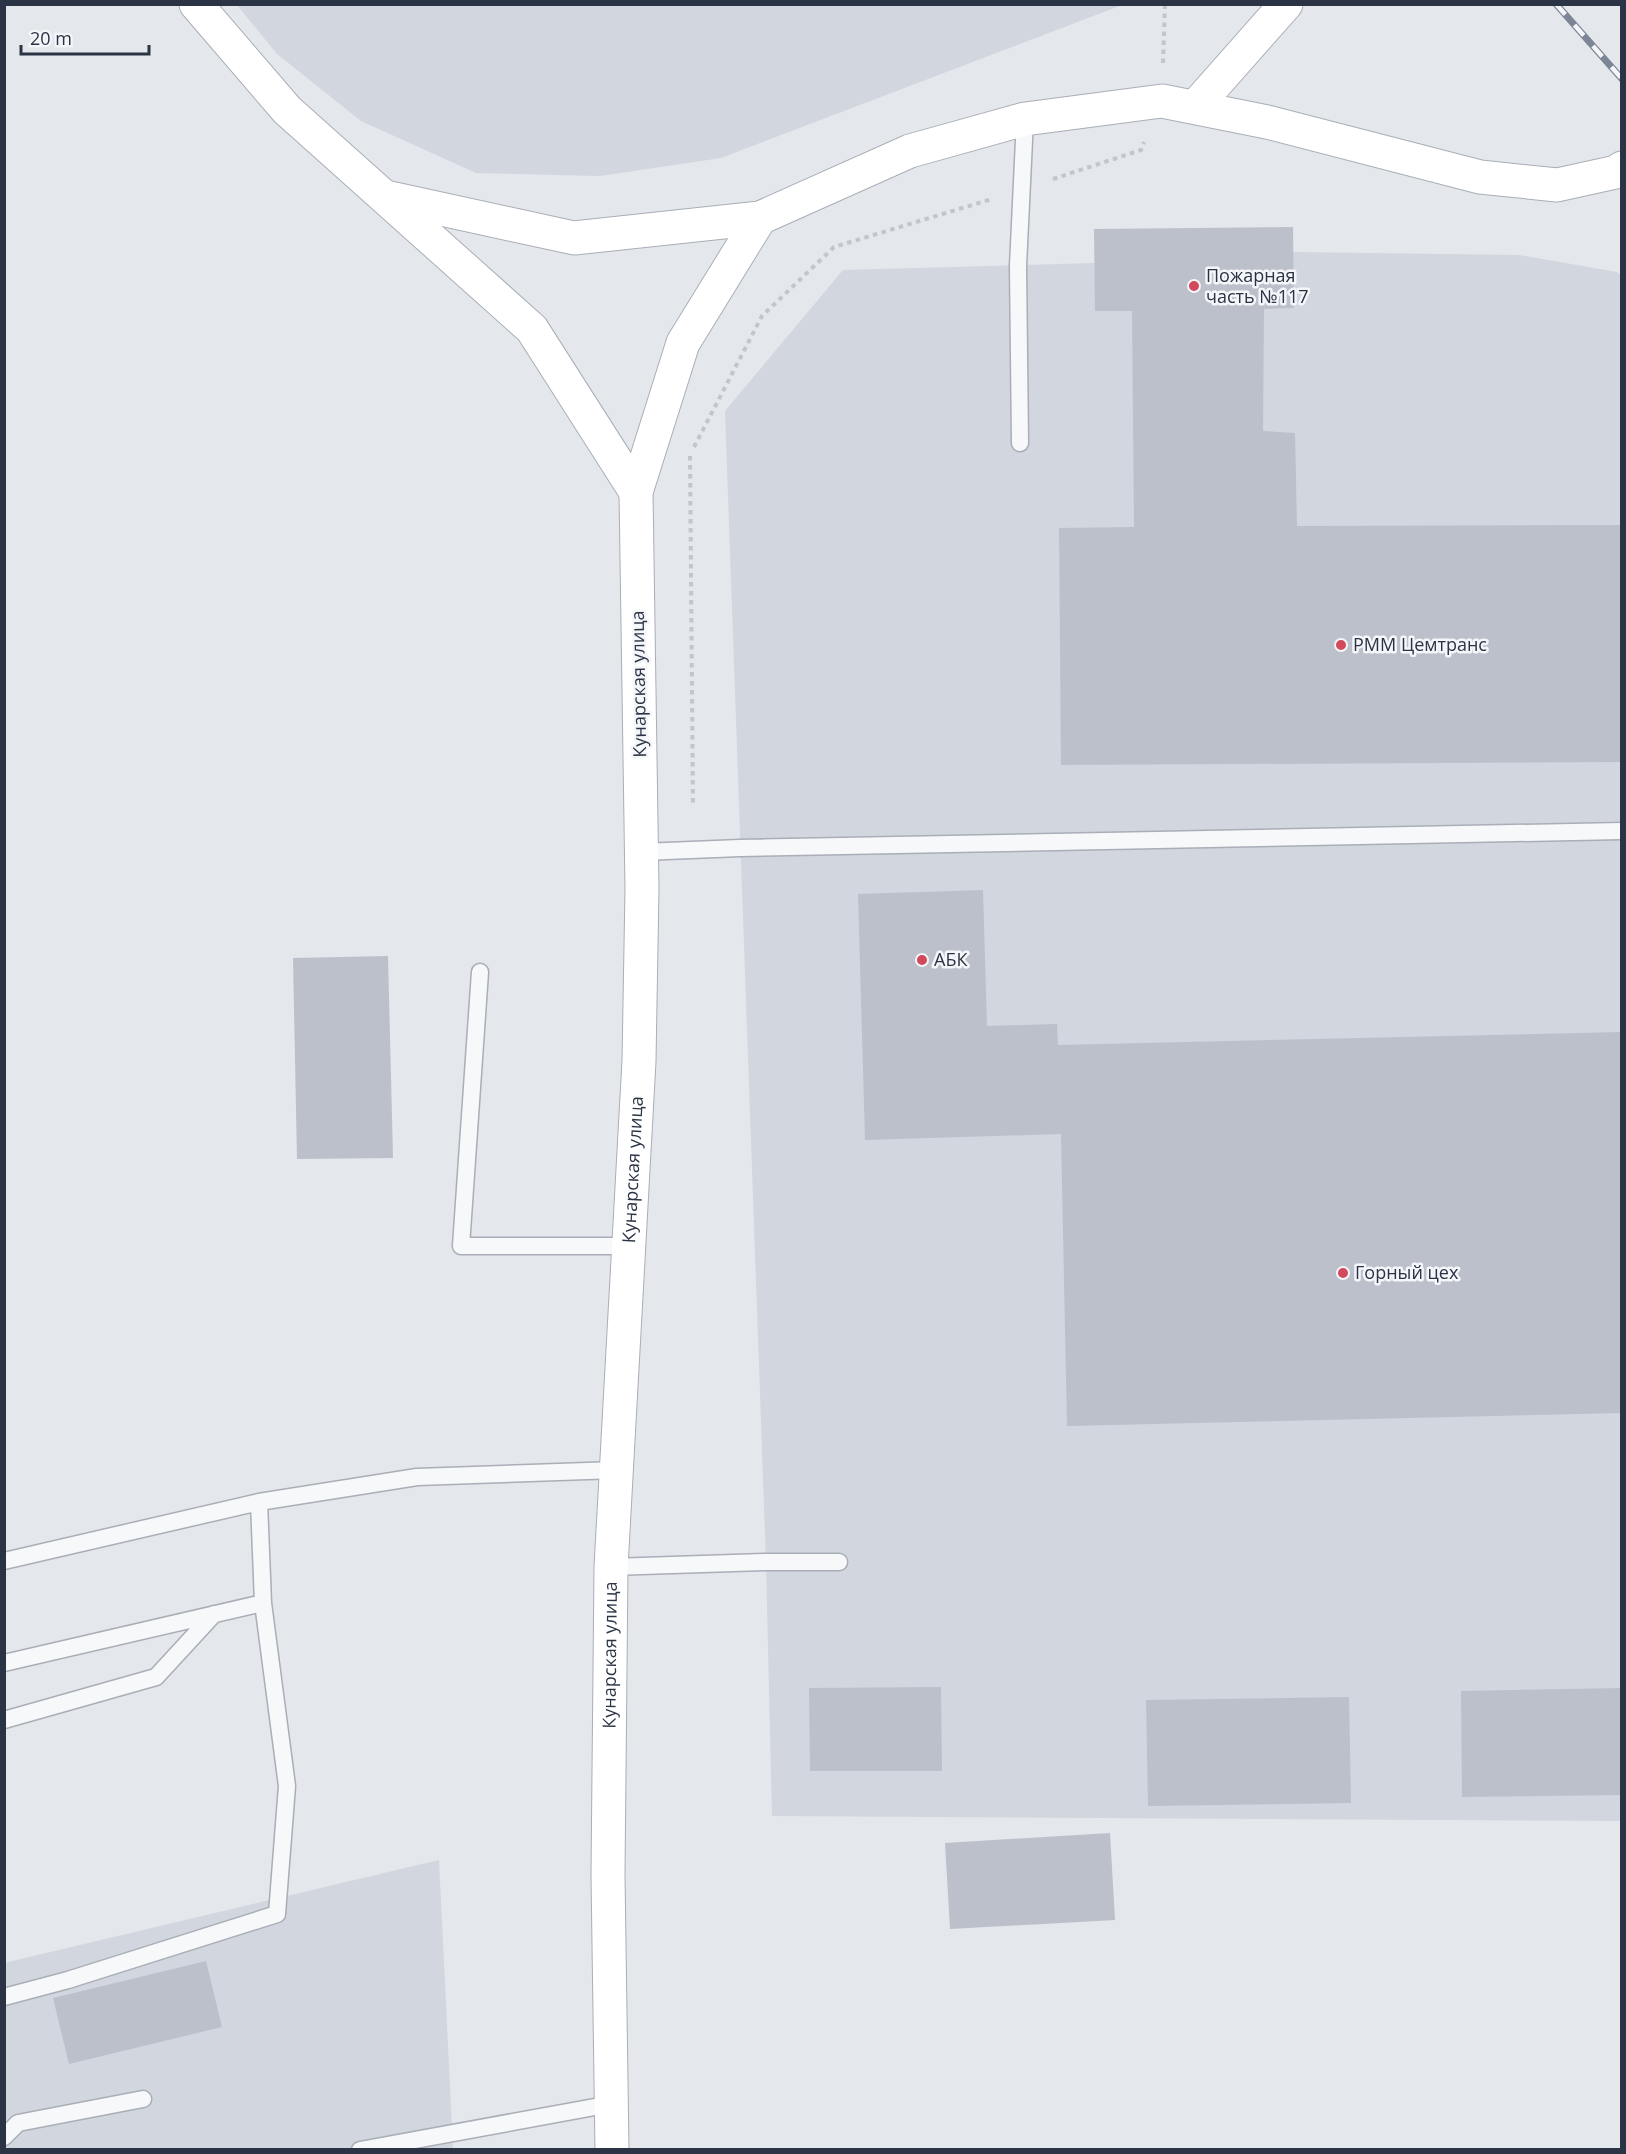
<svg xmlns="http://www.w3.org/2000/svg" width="1626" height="2154" viewBox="0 0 1626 2154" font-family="'Open Sans',sans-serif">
<rect width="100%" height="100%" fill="#e4e7ec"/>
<!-- built -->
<path fill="#d2d6de" d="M237,5H1122L721,158L600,176L476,173L361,121L277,54Z
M1293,252L1519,255L1617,272L1621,275V1821L772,1816L766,1562L725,411L843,270L1095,263L1096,311L1294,308Z
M439,1860L453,2149H5L4,1963Z"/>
<!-- building -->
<path fill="#bbc0ca" d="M1293,227L1294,308L1264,309L1263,431L1295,433L1297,526L1622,525V762L1061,765L1059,528L1134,527L1132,311H1095L1094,229Z
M983,890L987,1026L1057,1024L1058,1045L1622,1032V1413L1067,1426L1061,1134L865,1140L858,894Z
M388,956L393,1158L297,1159L293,958Z
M941,1687L942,1771H810L809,1688Z
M1622,1688V1795L1462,1797L1461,1691Z
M1349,1697L1351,1803L1148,1806L1146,1700Z
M1110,1833L1115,1920L950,1929L945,1843Z
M206,1961L222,2027L69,2064L53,1998Z"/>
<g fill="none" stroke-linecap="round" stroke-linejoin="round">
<!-- service casing -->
<g stroke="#a9aeb7" stroke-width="19">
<path id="service" d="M1020,443L1018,266L1025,119
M642,852L740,848L1622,831
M480,972L461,1246H629
M4,1561L259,1502
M611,1567L766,1562H839
M4,1663L263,1603L259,1502L417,1477L616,1470
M4,1720L156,1677L214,1614
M4,1997L68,1980L277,1914L287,1786L263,1603
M4,2137L18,2123L143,2099
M360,2150L611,2104"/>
</g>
<!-- secondary casing -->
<g stroke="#a9aeb7" stroke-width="35">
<g id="secondary">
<path d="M196,4L287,110L532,329L636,492"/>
<path d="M1195,107L1286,4"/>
<path d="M386,197L574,238L760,218L910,151L1025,119L1162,101L1267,122L1480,177L1557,185L1616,172L1622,168"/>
<path id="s1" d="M612,2150L608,1875L611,1567L639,1061L642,889L636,492L683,343L760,218"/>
</g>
</g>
<!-- path -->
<path stroke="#c2c5cb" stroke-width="4" stroke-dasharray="4.5 4.5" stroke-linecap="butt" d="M1163,63L1165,4
M1053,179L1141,150L1144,142
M694,447L762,316L834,247L992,199
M690,456L693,807"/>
<!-- service -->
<use href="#service" stroke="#f7f8fa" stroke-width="16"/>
<!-- secondary -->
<use href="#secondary" stroke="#fff" stroke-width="33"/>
<!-- rail casing -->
<g stroke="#7d8696" stroke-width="7">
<path id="rail" d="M1556,4L1622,79"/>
</g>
<!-- rail -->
<use href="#rail" stroke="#f4f6f9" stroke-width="4.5" stroke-dasharray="14" stroke-linecap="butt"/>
</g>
<!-- markers -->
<g fill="#d1495b" stroke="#f4f6f9" stroke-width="2">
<circle cx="1194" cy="286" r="6"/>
<circle cx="1341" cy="645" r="6"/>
<circle cx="922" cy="960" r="6"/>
<circle cx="1343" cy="1273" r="6"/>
</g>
<g text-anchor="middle" stroke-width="5" stroke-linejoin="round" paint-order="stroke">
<!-- poi labels -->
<g font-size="18" fill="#2b3445" stroke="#f4f6f9" text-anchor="start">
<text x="1206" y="282">Пожарная<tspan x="1206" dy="21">часть №117</tspan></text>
<text x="1353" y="651">РММ Цемтранс</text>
<text x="934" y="966">АБК</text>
<text x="1355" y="1279">Горный цех</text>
</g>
<!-- street labels -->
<g font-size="18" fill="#2b3445" stroke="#f4f6f9">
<text transform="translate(639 684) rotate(-91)" y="6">Кунарская улица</text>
<text dy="6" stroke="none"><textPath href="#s1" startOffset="981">Кунарская улица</textPath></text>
<text dy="6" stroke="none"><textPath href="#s1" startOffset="495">Кунарская улица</textPath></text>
</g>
</g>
<!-- border -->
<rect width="1626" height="2154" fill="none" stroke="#2b3445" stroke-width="12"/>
<!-- scale -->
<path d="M21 45v9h128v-9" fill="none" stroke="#2b3445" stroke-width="3"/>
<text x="30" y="45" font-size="18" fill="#2b3445" stroke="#f4f6f9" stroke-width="4.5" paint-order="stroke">20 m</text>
</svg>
